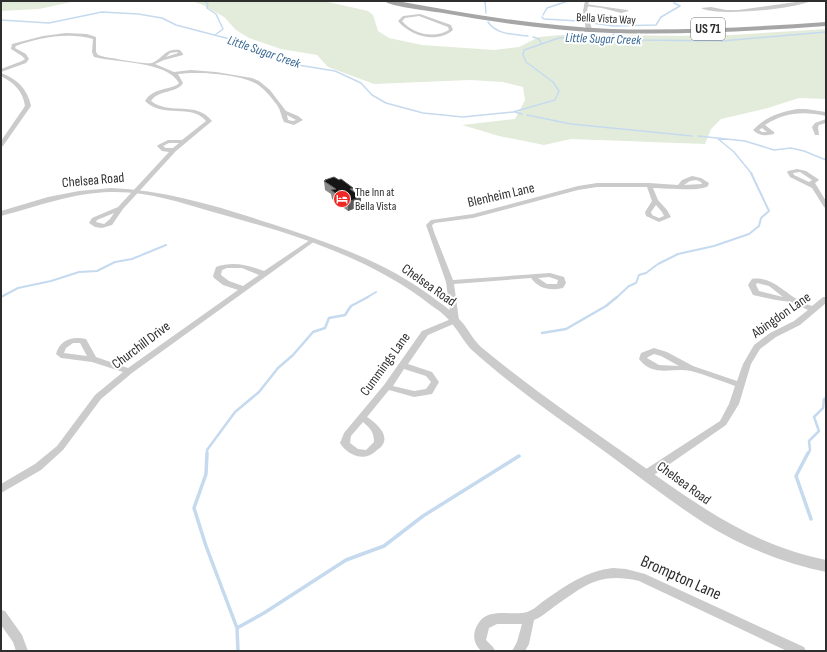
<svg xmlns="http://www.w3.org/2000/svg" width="827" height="652" font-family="'Sofia Sans Condensed',sans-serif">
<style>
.green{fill:#e3ecdb}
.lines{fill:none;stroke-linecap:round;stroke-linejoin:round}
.stream-far3{stroke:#c5daee;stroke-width:1.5}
.stream-far2{stroke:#c5daee;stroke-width:2}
.stream-far1{stroke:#c5daee;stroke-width:2.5}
.stream{stroke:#c5daee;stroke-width:3.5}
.minor{fill:#cbcbcb;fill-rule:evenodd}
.tertiary{fill:#cbcbcb;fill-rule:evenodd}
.primary{fill:#a6a6a6;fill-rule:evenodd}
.wall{fill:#8a8a8a}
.shaded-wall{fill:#5b5b5b}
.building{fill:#151515;stroke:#5b5b5b}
.labels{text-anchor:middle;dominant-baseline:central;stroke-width:4;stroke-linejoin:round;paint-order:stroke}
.far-street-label{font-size:12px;fill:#2e2e2e;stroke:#fff}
.far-poi-label{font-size:12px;fill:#2e2e2e;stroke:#fff;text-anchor:start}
.shield{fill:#fff;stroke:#6d6d6d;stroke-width:1}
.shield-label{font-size:13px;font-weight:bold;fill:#2e2e2e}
.far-water-label{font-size:13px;font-style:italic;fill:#376895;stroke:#fff}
.street-label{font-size:14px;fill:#2e2e2e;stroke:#fff}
.near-street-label{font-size:17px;fill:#2e2e2e;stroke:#fff}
</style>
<rect width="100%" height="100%" fill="#fff"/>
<path class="green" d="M1 1H76L39 9 1 11Z
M192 1H324L368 11 373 15 378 31 389 38 422 45 494 50 519 47 539 37 561 35 715 36 826 29V99L799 98 768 108 721 119 711 129 705 144 571 139 544 145 499 136 462 125 515 119 525 100 523 87 503 82 470 80 374 84 328 67 317 55 281 49 249 38 236 30 224 17 203 5Z"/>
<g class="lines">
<path class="stream-far3" d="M204 1 208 4 207 8 216 14 223 29 215 35
M485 1 486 13
M543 15 547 8 568 1
M542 17 544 19 579 21
M1 20 49 23 102 12 138 14 162 18 176 25 245 43 298 65 335 71 361 83 372 95 386 103 423 113 463 117 513 112 555 100 559 91 553 82 526 62 523 55 524 50 559 38 582 36 641 40 722 41 826 32
M488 22C497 35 513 34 528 36
M592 23 613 26 656 25 661 17 680 6 674 3 675 1
M533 37 539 39 541 43
M608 38 614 34
M515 112 522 114
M527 115 571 124 692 136
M698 136 745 141 774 150 791 148 804 151 826 160
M717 138 734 152 752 174"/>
<path class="stream-far2" d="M1 297 18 288 51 281 79 272 97 271 115 262 132 259 166 245
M366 298 376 292
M616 298 629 286 636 283 639 275 646 273 658 264 678 254 714 246 749 234 759 226 761 218 769 211 751 173"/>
<path class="stream-far1" d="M542 333 566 329 606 306 617 297
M207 454V450L235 412 259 392 278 368 293 355 313 332 325 328 329 318 345 315 351 306 368 297
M808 454 810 450 809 441 819 431 814 417 823 408 824 399 826 398"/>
<path class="stream" d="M207 453 206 474 194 508 206 546 237 628 238 651
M808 453 796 476 811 519
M237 628 264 613 346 560 384 546 423 516 519 456"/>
<path class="minor" d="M803 1H811C794 9 717 17 701 8L711 7 726 10H738Z
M585 4 627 10 629 11 621 13 602 8 584 6Z
M420 14 451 25 453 30C437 44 410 36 398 21L403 16ZM419 16 448 27 449 30C434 39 413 34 402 21L405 18Z
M66 33 87 34 96 37V52L98 55 105 57C113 58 147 65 152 63 164 58 164 48 180 50L183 54V55L164 60 155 64 174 72 191 70 216 72 252 78 259 81 270 90 286 111 298 116 303 120 294 125 284 122C281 116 281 111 277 105 271 97 264 88 255 83 239 74 196 71 178 74L183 83C176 94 159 89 151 101 170 116 196 100 212 121L176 151 123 209 112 225 102 228 95 227 89 223 92 218 118 207 169 152 162 151 157 146 158 145 168 140H182L206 121C192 103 163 119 145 101 152 89 166 90 177 85L179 83C167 61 118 63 94 57L92 52 93 39C69 32 39 37 16 46L15 48 26 54 29 59 26 63 1 72V69L22 61 25 59 22 56 11 49 12 44 43 36ZM177 52 178 53 166 57 170 53ZM287 115 296 120 293 121 288 120ZM169 143H179L173 148H166L163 146ZM114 213 110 219 104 224 96 222 97 220Z
M1 73C16 78 28 89 31 106L3 146 1 147V141L25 106C23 91 14 83 1 76Z
M797 109H806L826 112V116C803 111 785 112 765 125L774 132V134C766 136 759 136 753 130 765 117 780 112 797 109ZM762 128 767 132H762L759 130Z
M826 119V123L819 125 818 127 819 135H815L812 127 815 123Z
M797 169 806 171 818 179 819 180 815 183 826 201V208L824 207 812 188 790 177 787 172 788 171ZM800 172 812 180 809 182 794 175 793 173Z
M692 176 701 178 709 183 708 186C700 192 665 188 653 188L658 200 667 210 671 217 659 222 646 216 645 212 652 201 647 187H597L578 190 473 218 435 223 432 225 434 232 453 280 550 273 564 277 566 283 563 288C550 291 539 289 531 278L454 284 459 320 458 322 428 335 408 364 432 372 439 382 432 394 414 397 389 390 367 417C375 422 389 434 383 444 382 447 378 449 376 451 365 462 348 456 340 443L344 433 384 385 422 331 451 319 446 282 426 225 431 220 473 214 578 186 597 183H649L678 185 682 180ZM696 180 701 182 702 184 684 185 690 181ZM656 205 662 212 664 216 659 218 652 215 651 212ZM549 277 558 280 557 284H547L538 278ZM404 369 426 376 431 382 426 389 414 391 393 386ZM363 422C370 428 374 432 374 442L366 450 358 449 350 443 351 436Z
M313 238 316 240 315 241 132 373 101 399 63 450 41 470 1 493V484L35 464 57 446 95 395 123 372 92 362 61 358 56 354C60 340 72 336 86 339L96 357 128 368 238 290 223 285 214 278 213 276 216 267C233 261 248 265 264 271ZM227 268H242L259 275 243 286 229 281 221 275 222 270ZM73 343H80L87 356 64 353 66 348Z
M752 279C770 276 782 290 795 298 800 302 806 304 812 306L823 297H826V303L800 325 776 337 760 349 751 364 739 404 726 425 651 477 647 478 643 477 642 474 643 471 720 421 729 404 735 386C721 381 706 375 691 371 673 367 653 378 639 359L641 353 654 348 657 349 667 352 693 366 737 381 743 364 754 345 770 333 794 321 808 310 791 302 776 300 753 295 748 285ZM757 283 769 286 783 297 759 291 756 285ZM654 354 661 356 679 366 659 365 647 358 648 357Z
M613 568 626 569 645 574 804 647 806 651H787L639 581C599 572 586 585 555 606 548 611 542 617 534 620L529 644 525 651H512L517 642 522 624H497L489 628 486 640 493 647 495 651H481C472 642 472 631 480 621 491 608 513 616 527 612 534 610 539 604 545 600 567 585 586 571 613 568Z
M1 610 5 611 22 635 28 651H16L13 642 1 625Z"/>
<path class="tertiary" d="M585 1H589L587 11 592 30 589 32 586 30 583 11Z
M111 188C166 190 220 207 272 224 332 244 388 262 439 302 446 307 453 312 458 318 467 326 472 339 481 347 528 386 577 420 627 455 691 500 747 544 826 560V572C783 563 741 546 704 523 670 501 637 475 604 451 560 419 514 388 473 351 465 344 460 333 453 325 448 318 440 311 432 306 369 256 289 233 213 212 180 202 146 191 111 192 71 193 39 206 1 216V211L48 197 79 191Z"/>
<path class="primary" d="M384 1H397C468 14 539 26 611 29 682 31 754 27 826 22V26C754 31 683 35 611 33 555 31 499 23 443 13 431 11 392 7 384 1Z"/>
</g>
<path class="wall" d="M325 180H339L353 188 354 192 361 197V206L348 211 332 199 331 194 325 190 324 181H325Z"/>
<path class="shaded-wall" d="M361 197V206L348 211V202Z"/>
<path class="building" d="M334 177 339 180 341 179 353 188 350 189 361 197 348 202 331 190 336 189 324 181 326 180H325Z"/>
<defs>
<g id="hotel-disc" transform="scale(0.9)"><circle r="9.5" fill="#f02825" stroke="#fff"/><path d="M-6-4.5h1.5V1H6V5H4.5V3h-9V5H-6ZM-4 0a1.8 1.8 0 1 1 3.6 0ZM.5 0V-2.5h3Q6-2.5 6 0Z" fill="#fff"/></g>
</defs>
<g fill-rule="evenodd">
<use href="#hotel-disc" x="342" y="199"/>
</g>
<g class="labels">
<g class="far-street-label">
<text transform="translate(606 19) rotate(3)">Bella Vista Way</text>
</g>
<g class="far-poi-label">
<text x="355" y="192">The Inn at<tspan x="355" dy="14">Bella Vista</tspan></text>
</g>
<rect class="shield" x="691" y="18" width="34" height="22" rx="3"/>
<g class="shield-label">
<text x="708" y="29">US 71</text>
</g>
<g class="far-water-label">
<text transform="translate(603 39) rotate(2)">Little Sugar Creek</text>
<text transform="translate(264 52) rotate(19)">Little Sugar Creek</text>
</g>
<g class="street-label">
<text transform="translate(93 180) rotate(-5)">Chelsea Road</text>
<text transform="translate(501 195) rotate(-13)">Blenheim Lane</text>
<text transform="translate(429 285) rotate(35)">Chelsea Road</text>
<text transform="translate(781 315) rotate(-35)">Abingdon Lane</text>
<text transform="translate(141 345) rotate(-37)">Churchill Drive</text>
<text transform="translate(385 364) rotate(-54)">Cummings Lane</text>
<text transform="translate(684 483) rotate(36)">Chelsea Road</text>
</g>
<g class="near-street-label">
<text transform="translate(681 578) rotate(24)">Brompton Lane</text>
</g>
</g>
<rect width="827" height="652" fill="none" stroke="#2e2e2e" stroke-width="4"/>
</svg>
